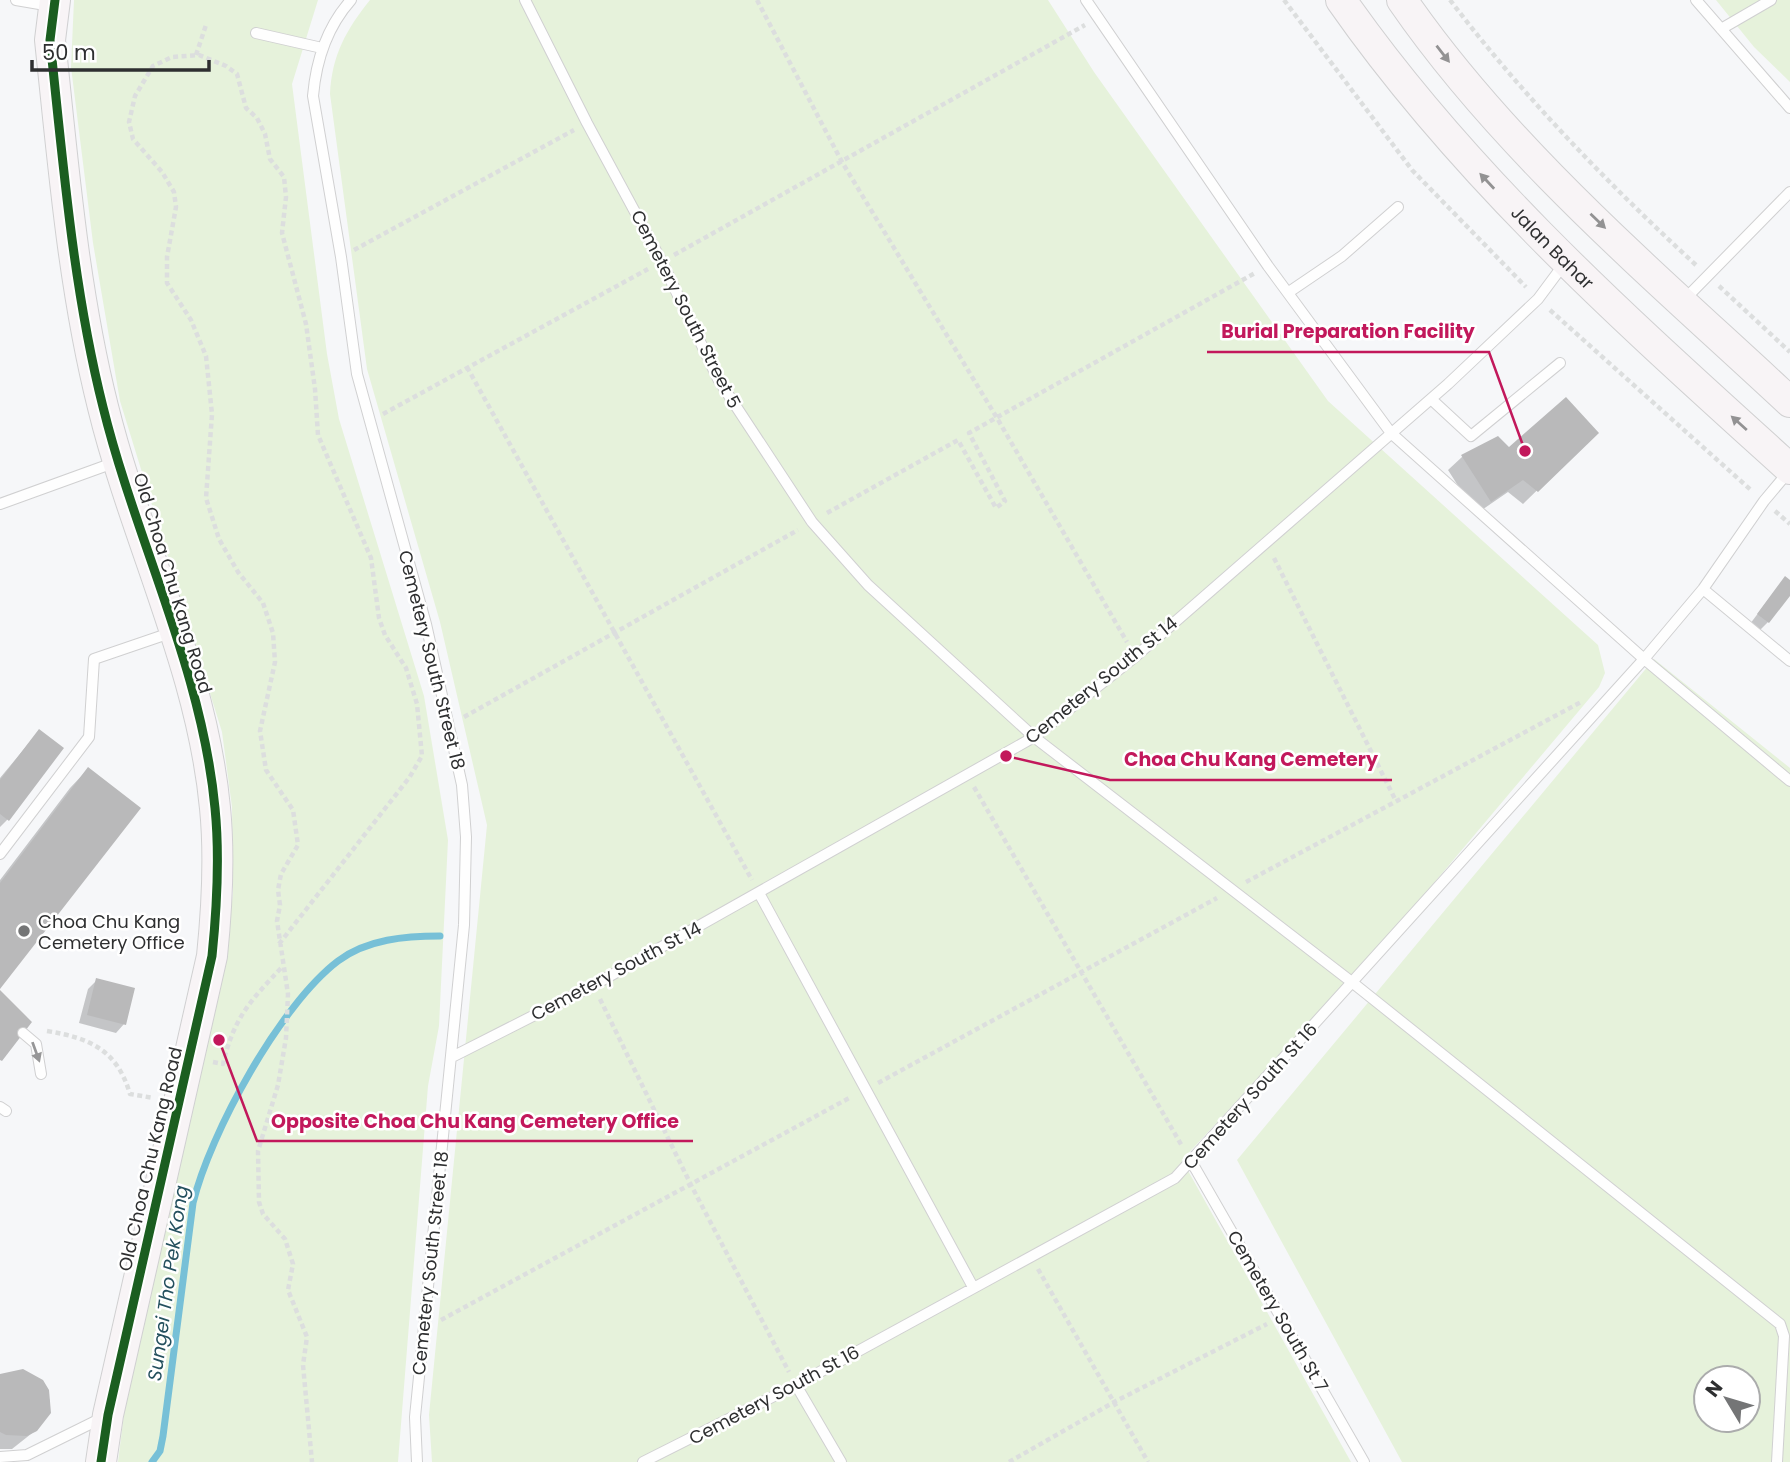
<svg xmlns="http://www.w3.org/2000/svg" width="1790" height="1462" font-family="Poppins,sans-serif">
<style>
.green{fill:#e6f2db;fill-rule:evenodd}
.shadow{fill:#0003}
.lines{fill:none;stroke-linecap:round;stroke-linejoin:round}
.stream{stroke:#77c0d7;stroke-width:7}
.building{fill:#b9b9ba}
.lane-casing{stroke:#d0d0d1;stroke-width:12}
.secondary-casing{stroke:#d0d0d1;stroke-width:32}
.path{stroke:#dcdede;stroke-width:4.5;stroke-dasharray:5 3.5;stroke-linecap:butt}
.lane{stroke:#fefefe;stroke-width:10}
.secondary{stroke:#f8f4f6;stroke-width:30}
.cycleway-casing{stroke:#fff;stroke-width:13}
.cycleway{stroke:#1b5e20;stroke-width:9}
.oneway{fill:#939293}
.oneway2{fill:#969697}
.poi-dot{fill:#747576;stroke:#fff;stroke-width:2.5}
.labels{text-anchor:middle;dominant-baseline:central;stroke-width:5;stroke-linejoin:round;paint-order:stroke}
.street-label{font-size:18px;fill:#2e2f30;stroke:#fff}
.poi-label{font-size:18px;fill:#2e2f30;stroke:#fff;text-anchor:start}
.water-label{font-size:19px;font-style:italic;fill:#24505e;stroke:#fff}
.leader{fill:none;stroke:#c2185b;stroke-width:2.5}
.callout-dot{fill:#c2185b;stroke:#fff;stroke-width:2.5}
.callout-label{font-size:19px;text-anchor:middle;font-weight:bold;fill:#c2185b;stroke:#fff;stroke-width:5;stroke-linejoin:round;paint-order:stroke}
</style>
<rect width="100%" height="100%" fill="#f6f7f9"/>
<path class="green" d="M74 0H318L292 84 327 354 339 419 424 696 448 840 439 1026 428 1086 398 1462H118L125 1406 225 960 233 893 232 807 222 732 120 401 93 243 71 67Z
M370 0H1048L1094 72 1328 401 1598 645 1605 673 1599 687 1380 947 1182 1160 1351 1462H432L429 1415 487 825 440 622 367 369 330 94C332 55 346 30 370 0Z
M1716 0H1790V82L1754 47Z
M1654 659 1790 768V1462H1402L1237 1160ZM1706 1378H1748V1420H1706Z"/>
<path class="shadow" d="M1596 433 1523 504 1508 492 1476 514 1448 470 1462 457 1498 438 1509 449Z
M1790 582V593L1768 622 1759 631 1750 624 1777 588Z
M39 731 7 820 0 827V778Z
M88 769 0 986V880L70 788Z
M97 980 124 1024 116 1033 79 1023 88 989Z
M0 1377 42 1381 50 1401 49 1412 36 1430 12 1449H0Z"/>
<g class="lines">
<path class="stream" d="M152 1462 160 1451 163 1436 193 1203C210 1133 280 1005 338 961 367 939 406 936 440 936"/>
</g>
<path class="building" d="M1566 397 1599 433 1538 492 1523 480 1491 502 1461 455 1498 436 1509 447Z
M1785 576 1790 580V596L1769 623 1757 614Z
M39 729 64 748 9 821 0 814V780Z
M88 767 141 808 0 989V883Z
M96 978 135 988 126 1025 87 1015Z
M0 990 32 1022 2 1061 0 1060Z
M23 1369 43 1380 49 1390 51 1413 37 1431 27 1436 6 1435 0 1432V1374Z"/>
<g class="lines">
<g class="lane-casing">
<path id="lane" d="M16 0 51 6
M351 0C327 27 316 61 313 96L341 257 357 374 426 624 462 785 466 837 464 925 415 1417 417 1462
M525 0 587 123 662 262 718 379 812 522 868 585 1034 737 1353 983 1780 1324 1784 1336 1777 1462
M1086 0 1268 266 1391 433 1644 659 1790 781
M1696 0 1790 108
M1721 29 1771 0
M256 33 322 48
M1289 292 1342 256 1398 207
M1684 300 1790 192
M1431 399 1471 436 1560 363
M0 504 116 462
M1703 589 1790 661
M0 854 89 737 94 659 173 632
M759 893 973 1287
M23 1033 36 1044 41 1074
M452 1057 594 985 1034 737 1136 656 1448 384 1538 299 1564 264
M0 1107 6 1111
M1191 1161 1364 1462
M796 1385 841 1462
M0 1457 27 1455 102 1418
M643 1462 796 1385 1175 1178 1644 659 1703 589 1764 501 1790 470"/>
</g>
<g class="secondary-casing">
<g id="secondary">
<path d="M55 0 50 40C63 162 73 288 103 407 136 541 202 669 215 808 220 858 217 907 212 956L108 1415 101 1462"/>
<path id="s1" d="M1341 0C1466 179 1629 323 1790 469"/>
<path d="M1402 0C1506 151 1656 277 1790 402"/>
</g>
</g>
<path class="path" d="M757 0 842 162 997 418 1127 642
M1284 0 1412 170 1526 287
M1450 0C1524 97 1607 183 1697 266
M196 55 206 25
M354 250 574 130
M674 255 1085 25
M1719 286 1790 352
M1550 310 1752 491
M467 367 752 880
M383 414 648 269
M1775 511 1790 524
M827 513 958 440 996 508 1005 501 969 433 1255 273
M1274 558 1396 801
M464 717 798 530
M974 787 1182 1146
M1246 882 1581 702
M279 944 409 778 422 756 417 704 406 668 385 635 379 618 371 558 318 435 315 389 306 324 282 233 286 197 284 177 270 159 265 134 257 118 246 108 237 74 226 66 199 55 172 57 153 66 135 96 129 122 133 139 162 172 174 192 176 207 167 257V283L191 320 206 356 212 414 206 498 219 539 238 572 263 603 273 633 275 662 260 731 266 770 293 810 298 845 281 874 278 890 280 905 277 921 288 994 286 1038 278 1085 258 1151 259 1202 263 1214 285 1239 293 1264 288 1290 307 1337 303 1365 312 1462
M600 999 691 1185 789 1372
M47 1031C90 1038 117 1050 130 1094L154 1098
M213 1062 223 1064C234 1017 251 1000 283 966
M878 1083 1217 898
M1038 1269 1148 1462
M441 1320 851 1097
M1009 1462 1116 1401 1267 1324"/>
<use href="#lane" class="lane"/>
<use href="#secondary" class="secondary"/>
<g class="cycleway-casing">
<path id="cycleway" d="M55 0 50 40C63 162 73 288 103 407 136 541 202 669 215 808 220 858 217 907 212 956L108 1415 101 1462"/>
</g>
<use href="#cycleway" class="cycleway"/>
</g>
<defs><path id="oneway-solid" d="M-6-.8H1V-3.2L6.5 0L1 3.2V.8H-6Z" transform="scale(1.75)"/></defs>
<g class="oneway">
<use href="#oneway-solid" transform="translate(1443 54) rotate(52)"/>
<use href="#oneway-solid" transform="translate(1487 181) rotate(-133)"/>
<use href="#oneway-solid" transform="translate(1598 221) rotate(44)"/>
<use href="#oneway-solid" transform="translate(1739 423) rotate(-138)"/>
</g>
<use class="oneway2" href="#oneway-solid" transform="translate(36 1052) rotate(70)"/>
<circle class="poi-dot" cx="24" cy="931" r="7"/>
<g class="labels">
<g class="street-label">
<text stroke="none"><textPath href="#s1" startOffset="326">Jalan Bahar</textPath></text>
<text transform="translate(686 309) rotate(63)">Cemetery South Street 5</text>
<text transform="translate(173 583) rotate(73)">Old Choa Chu Kang Road</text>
<text transform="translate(432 660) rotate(76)">Cemetery South Street 18</text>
<text transform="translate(1101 680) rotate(-39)">Cemetery South St 14</text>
<text transform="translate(616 971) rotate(-28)">Cemetery South St 14</text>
<text transform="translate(1250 1096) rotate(-48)">Cemetery South St 16</text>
<text transform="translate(150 1159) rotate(-77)">Old Choa Chu Kang Road</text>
<text transform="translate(430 1263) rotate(-84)">Cemetery South Street 18</text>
<text transform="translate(1278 1311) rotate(60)">Cemetery South St 7</text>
<text transform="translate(774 1395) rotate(-28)">Cemetery South St 16</text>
</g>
<g class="poi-label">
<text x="38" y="921">Choa Chu Kang<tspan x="38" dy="21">Cemetery Office</tspan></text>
</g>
<g class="water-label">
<text transform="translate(168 1283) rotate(-82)">Sungei Tho Pek Kong</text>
</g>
</g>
<path class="leader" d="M1525 451L1489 352H1207M1006 756L1110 780H1392M219 1040L257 1141H693"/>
<g class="callout-dot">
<circle cx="1525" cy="451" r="7"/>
<circle cx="1006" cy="756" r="7"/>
<circle cx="219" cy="1040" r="7"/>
</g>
<g class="callout-label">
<text x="1348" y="338">Burial Preparation Facility</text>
<text x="1251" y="766">Choa Chu Kang Cemetery</text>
<text x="475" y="1128">Opposite Choa Chu Kang Cemetery Office</text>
</g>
<g transform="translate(1727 1399) rotate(308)"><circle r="33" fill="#ffffff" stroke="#abacac" stroke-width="2"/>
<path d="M0-5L12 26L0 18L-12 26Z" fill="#747576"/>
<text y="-10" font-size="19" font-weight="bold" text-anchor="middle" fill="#2e2f30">N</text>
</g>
<path d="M32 60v10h177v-10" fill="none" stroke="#2e2f30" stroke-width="3.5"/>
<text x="42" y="60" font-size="21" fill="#2e2f30" stroke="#ffffff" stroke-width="5" paint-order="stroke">50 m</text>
</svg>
